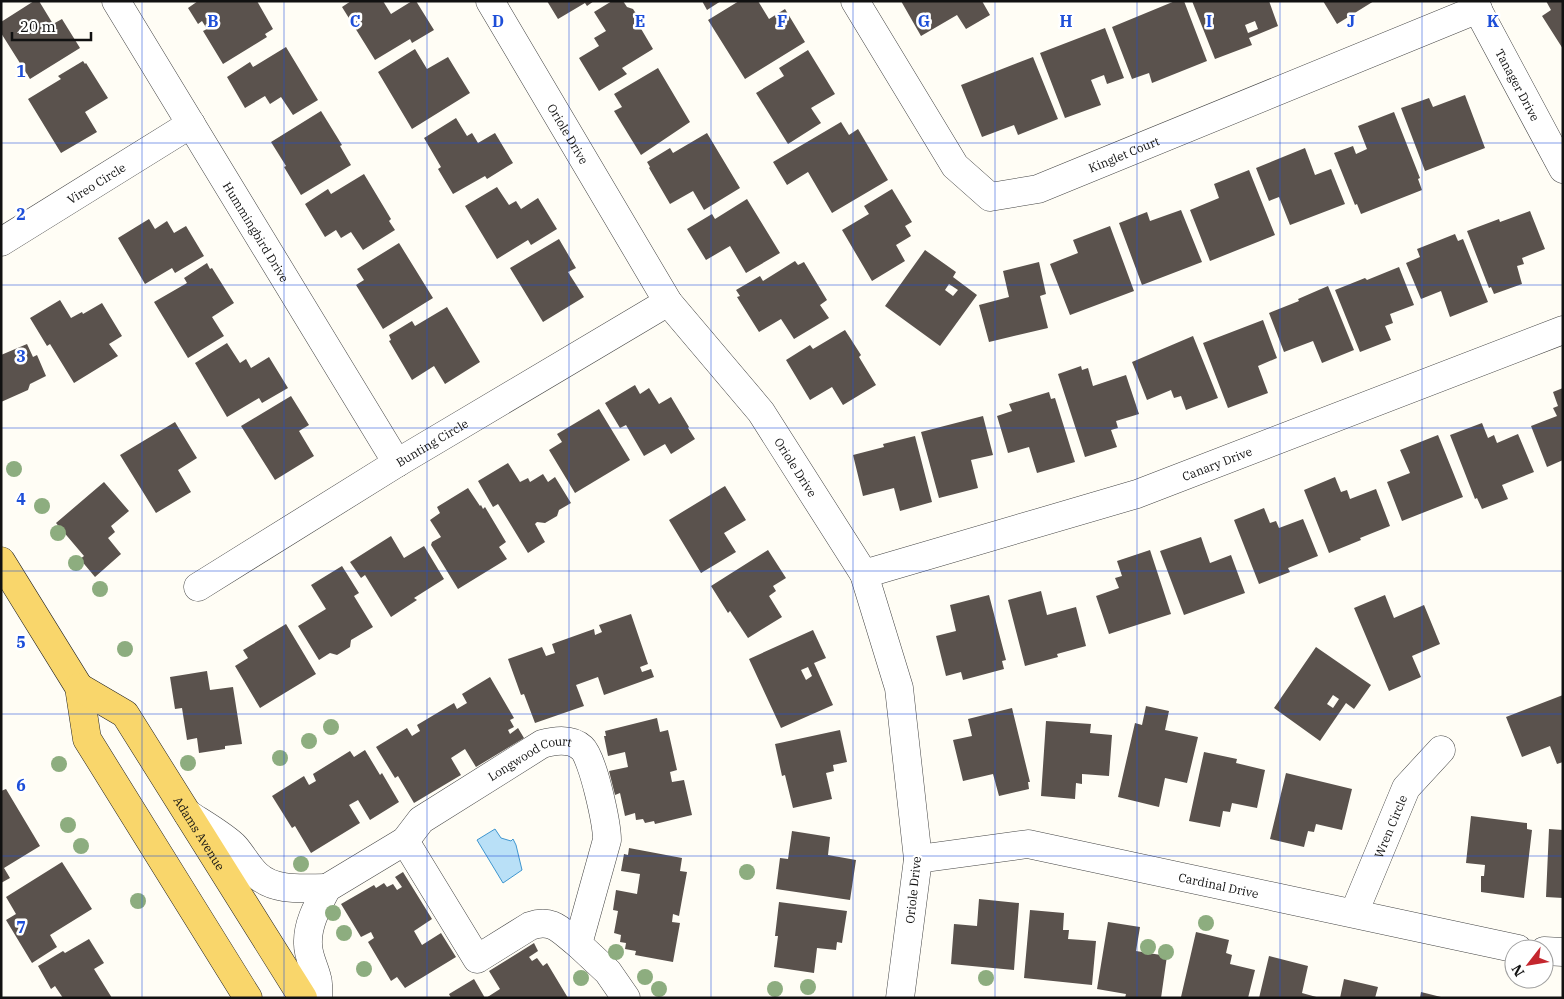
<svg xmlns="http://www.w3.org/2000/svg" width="1564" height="999" font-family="'IBM Plex Serif',serif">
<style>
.water{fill:#b9e0f7;stroke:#3f96cf}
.building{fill:#5a524d;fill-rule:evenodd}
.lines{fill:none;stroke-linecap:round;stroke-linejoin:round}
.minor-casing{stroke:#444;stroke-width:29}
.major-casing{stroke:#222;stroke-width:29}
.minor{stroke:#fff;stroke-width:28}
.major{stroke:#f9d66b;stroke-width:28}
.tree{fill:#8dad7f}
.grid{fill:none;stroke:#1d4ed8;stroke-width:1;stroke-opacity:0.55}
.labels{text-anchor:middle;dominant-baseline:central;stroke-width:5;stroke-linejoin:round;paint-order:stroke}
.street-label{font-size:12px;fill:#111;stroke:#fff}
.grid-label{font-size:16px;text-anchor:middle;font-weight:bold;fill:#1d4ed8;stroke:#fff;stroke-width:5;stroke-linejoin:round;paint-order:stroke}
</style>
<rect width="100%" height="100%" fill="#fffdf5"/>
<path class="water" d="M495 829 501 838 511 841 513 839 516 845 522 870 503 883 477 840Z"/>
<path class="building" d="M34 1H39L53 24 62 19 80 48 30 79 1 33V22Z
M198 1H257L273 29 265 34 267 37 223 64 203 31 207 29 202 21 198 24 188 8Z
M351 1H383L391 14 412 1H416L434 30 412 43 410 39 375 60 342 7Z
M547 1H594L587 6 585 3 558 19Z
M612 1H623L627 7 633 9 641 21 640 27 653 49 622 68 627 74 599 91 579 58 599 46 594 38 606 31 594 12Z
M702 1H721L707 10Z
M739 1H758L769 19 785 9 805 42 745 79 708 20Z
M901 1H982L990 15 966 29 957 15 921 36Z
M1175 1H1184L1207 61 1152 83 1149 73 1132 79 1112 27Z
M1192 1H1269L1278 26 1249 38 1252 45 1215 59ZM1255 21 1258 29 1248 33 1245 25Z
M1323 1H1374L1337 24Z
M1546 1H1563V49L1542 16 1551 10Z
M1105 28 1124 78 1107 84 1104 75 1091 80 1101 105 1065 118 1040 53Z
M286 47 318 100 293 115 281 97 270 104 265 96 245 108 227 77 250 62 253 67Z
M415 49 427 69 448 57 470 93 412 129 378 72Z
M808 50 835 94 811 108 821 123 788 144 756 93 784 76 779 68Z
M1033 57 1058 119 1018 135 1014 125 982 137 961 85Z
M83 61 85 64 86 63 108 98 85 112 97 132 61 153 28 99 61 79 58 76Z
M658 68 690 122 641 155 614 111 622 107 614 94Z
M1465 95 1485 148 1425 171 1401 108 1429 98 1433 107Z
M321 111 342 145 340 146 351 165 301 195 284 167 286 166 271 142Z
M1394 112 1420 178 1418 179 1422 190 1361 214 1357 204 1355 205 1334 153 1353 146 1356 154 1367 149 1358 126Z
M456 118 467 136 472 133 478 143 495 133 513 163 487 179 485 176 453 194 438 169 441 167 424 138Z
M841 122 849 135 858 129 888 180 832 213 808 172 787 185 773 162Z
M707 133 740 188 704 210 693 191 670 204 649 168 650 167 647 162 670 148 673 153Z
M1305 148 1315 175 1331 169 1345 204 1290 225 1279 197 1269 201 1256 168Z
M1249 170 1275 235 1210 261 1190 210 1219 198 1214 184Z
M364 174 391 219 389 221 395 230 363 250 351 232 341 238 336 230 325 237 305 204 328 189 331 194Z
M497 187 509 205 516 201 521 209 538 198 557 229 531 245 528 240 497 259 465 206Z
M892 189 912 222 905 226 911 236 896 245 905 261 872 281 842 230 869 214 864 206Z
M747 199 780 253 746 273 730 246 706 260 687 229 712 214 715 219Z
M1181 210 1202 262 1142 285 1119 223 1147 212 1150 221Z
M1530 211 1545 249 1522 258 1524 264 1517 266 1522 284 1494 294 1491 287 1489 288 1467 231 1499 219 1500 222Z
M149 219 155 229 167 221 174 233 186 226 204 256 175 273 172 268 145 284 118 238Z
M1110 226 1134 291 1070 315 1050 264 1078 253 1073 240Z
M1455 234 1458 241 1463 239 1488 302 1450 317 1441 291 1421 299 1406 263 1420 257 1417 249Z
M559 239 576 268 568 272 584 297 543 322 510 268Z
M399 243 433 298 383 329 356 285 364 280 357 269Z
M925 250 956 272 953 277 977 295 940 346 885 306ZM949 284 958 290 953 296 945 290Z
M795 261 798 265 804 262 827 300 820 305 829 318 794 339 781 319 759 332 737 297 740 296 736 290 760 276 763 281Z
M1039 262 1046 294 1040 296 1048 328 989 342 979 305 1009 297 1003 271Z
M207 263 210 269 212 268 234 303 212 317 224 336 188 358 154 302 187 283 184 278Z
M1399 267 1414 305 1390 314 1393 323 1385 326 1391 340 1360 352 1335 290 1365 278 1367 280Z
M1328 286 1354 350 1322 363 1313 341 1284 352 1269 313 1299 301 1298 299Z
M60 300 71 318 82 312 83 314 102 303 122 336 109 344 118 356 74 383 50 344 47 346 30 318Z
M447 307 480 362 445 384 434 366 412 380 389 341 391 340 389 335 412 321 415 326Z
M1263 320 1277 358 1258 366 1268 393 1228 408 1203 343Z
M845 330 861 355 859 357 876 385 843 405 832 387 810 400 786 360 810 345 813 349Z
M1193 336 1218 398 1186 410 1181 396 1174 398 1171 390 1147 400 1132 362Z
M227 343 240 363 246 359 251 368 269 357 288 388 262 403 259 398 227 417 195 363Z
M27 344 33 357 37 355 46 376 30 384 28 390 1 402V355Z
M1081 366 1082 370 1088 368 1093 386 1126 375 1139 414 1116 421 1118 428 1111 430 1117 447 1085 457 1058 374Z
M635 385 640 394 649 388 659 404 671 397 689 427 688 428 695 439 671 454 665 444 644 456 626 425 620 428 605 403Z
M1563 388V460L1547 467 1531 426 1557 416 1553 408 1558 406 1553 392Z
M1049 392 1051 399 1055 398 1075 462 1037 473 1029 447 1008 453 997 416 1012 411 1009 404Z
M291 396 309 425 299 431 314 456 275 480 241 426Z
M599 409 630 460 575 493 549 450 562 442 557 434Z
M983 416 993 455 971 460 978 488 939 498 921 432Z
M175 422 197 458 178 470 191 492 156 513 120 455Z
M1482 423 1488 438 1494 435 1497 443 1518 434 1534 472 1502 485 1508 499 1482 509 1477 498 1475 499 1450 435Z
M1438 435 1463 497 1402 521 1387 482 1410 473 1400 450Z
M915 436 932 502 900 511 894 488 863 496 853 455 884 447 883 444Z
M508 463 520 482 528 478 530 482 543 474 548 482 555 477 571 503 559 510 557 516 545 523 537 522 535 524 545 542 528 553 498 504 493 507 478 481Z
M1335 477 1341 492 1347 490 1350 499 1376 489 1390 526 1360 538 1361 540 1329 553 1304 490Z
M104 482 129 511 111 526 115 532 108 538 121 554 95 577 80 559 84 556 56 523Z
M725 486 746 520 724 533 736 552 701 573 669 520Z
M468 488 480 506 481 505 483 509 485 507 506 542 499 547 507 559 458 589 431 545 432 542 441 537 430 520 440 513 437 507Z
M1264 508 1270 523 1276 521 1279 528 1303 519 1318 556 1288 568 1290 572 1259 584 1234 520Z
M391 536 404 558 424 546 444 579 414 598 417 600 391 617 365 575 361 578 350 562Z
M1201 537 1210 563 1231 555 1245 593 1184 615 1160 551Z
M768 550 786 578 773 586 776 591 769 596 782 617 748 638 730 611 728 613 711 586Z
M1150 550 1171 614 1109 634 1096 596 1119 588 1115 578 1122 576 1117 561Z
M342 566 359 593 354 596 373 627 351 640 350 647 337 655 330 653 319 660 298 626 326 609 311 585Z
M1041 591 1047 615 1076 607 1086 646 1057 654 1058 657 1025 666 1008 600Z
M989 595 1006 660 1002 661 1004 669 963 680 961 672 946 676 936 636 956 631 950 605Z
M1385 595 1394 618 1424 605 1440 644 1412 656 1421 677 1389 691 1354 608Z
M631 614 648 664 640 667 642 672 651 669 654 677 604 695 598 677 576 685 584 706 535 723 524 694 521 695 508 659 542 647 546 656 555 653 552 644 594 629 595 635 602 632 599 625Z
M286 624 316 674 260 708 235 666 248 658 243 650Z
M813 630 826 658 814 663 833 705 781 728 749 659ZM808 667 812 676 806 680 801 670Z
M1316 647 1371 685 1354 709 1346 703 1320 741 1274 708ZM1333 695 1339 699 1333 708 1327 704Z
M207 671 210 690 233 687 242 744 225 746V749L199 753 197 738 187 740 182 708 175 709 170 677Z
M490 677 514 718 510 720 514 727 508 730 510 734 518 728 524 738 476 767 465 749 451 758 461 775 414 803 398 776 395 778 376 747 407 728 412 736 420 731 417 725 454 703 457 709 467 703 462 694Z
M1563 695V762L1557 764 1550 746 1522 757 1506 717Z
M1146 706 1169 711 1165 730 1198 737 1187 783 1165 778 1159 807 1118 797 1135 723 1142 725Z
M1012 708 1030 782H1028L1029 789 999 796 993 774 963 781 953 740 972 736 968 719Z
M657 718 660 732 668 730 677 770 670 772 672 782 684 780 692 815 655 824 654 821 645 823 643 819 636 820 635 813 625 816 620 793 615 795 609 771 628 767 625 752 608 756 604 736H606L605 731Z
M1046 721 1091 724 1090 733 1112 735 1109 776 1082 774V784L1076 783 1075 799 1041 796Z
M840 730 847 762 833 765 834 771 826 773 832 799 793 808 785 775 782 776 775 744Z
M365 750 380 775 382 773 399 802 370 820 358 800 349 805 360 823 311 853 295 826 292 828 272 796 304 776 309 785 316 781 313 774 350 751 354 757Z
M1204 752 1237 759 1236 763 1265 770 1257 808 1232 803 1230 812 1223 811 1220 827 1189 821Z
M1286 773 1352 789 1342 830 1316 824 1314 832 1308 831 1304 847 1270 839Z
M6 789 40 846 4 868 10 878 1 883V791Z
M1471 816 1527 823V829L1532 830 1524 898 1481 892V876H1484L1485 865 1466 863Z
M1549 829 1563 830V898L1546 897Z
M792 831 830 837 828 855 856 860 850 900 776 889 780 858 788 859Z
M629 848 682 858 680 871 687 872 679 916 673 914 672 922 680 923 673 962 635 955 636 951 625 949 626 943 620 942 621 935 614 933 618 911 613 910 616 890 637 894 640 874 621 871 624 854 628 855Z
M62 862 92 909 50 935 57 947 32 963 6 920 16 914 6 897Z
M403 872 432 919 414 931 422 945 441 933 456 957 405 988 397 977 391 981 368 942 374 938 371 932 361 937 341 904 374 885 376 888 384 883 387 887 393 884 397 890 402 887 395 877Z
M979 899 1019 903 1014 970 951 964 954 924 977 926Z
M779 902 847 911 842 943 837 942 836 950 817 948 814 973 774 967 778 936H775Z
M1030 910 1064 913 1063 930H1069L1068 939 1096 941 1092 985 1024 978Z
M1108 922 1140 927 1136 951 1167 956 1161 998H1125L1126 994 1097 989Z
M1196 932 1229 940 1226 953 1232 955 1230 964 1255 970 1248 998 1181 997Z
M89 939 104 963 94 969 112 998H63L55 986 51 989 38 966 63 951 65 953Z
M534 943 538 951 529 957 532 961 537 958 543 966 547 963 568 998H486L500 989 489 971Z
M1269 956 1308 966 1302 993 1320 998H1259Z
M474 979 485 998H451L449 994Z
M1344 979 1378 987 1375 998H1340Z
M1421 992 1441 997V998H1420Z"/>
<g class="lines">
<g class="minor-casing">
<g id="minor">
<path id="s1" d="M116 1 397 463"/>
<path id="s2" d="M490 1 668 302 761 412 864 574 899 688 918 859 900 998"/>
<path id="s3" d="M855 1 955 166 990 197 1038 189 1478 9"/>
<path id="s4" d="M1473 1 1563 169"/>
<path id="s5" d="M1 242 191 124"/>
<path id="s6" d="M864 574 1137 494 1563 330"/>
<path id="s7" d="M198 587 397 463 668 302"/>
<path d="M188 814C200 822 226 837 235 847 243 856 248 867 257 875 275 892 304 888 327 888"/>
<path d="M405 841 477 959 530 926C553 918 561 931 578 944"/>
<path id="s8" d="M918 859 1028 844 1518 949"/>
<path id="s9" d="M327 888 405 841 421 820 542 744C556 740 571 738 582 748 593 758 607 824 607 840L578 944 608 972 626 998"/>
<path id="s10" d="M1354 913 1406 788 1441 750"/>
<path d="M1544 951 1563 952"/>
<path d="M318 998C318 991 319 984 317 978 314 966 308 956 308 944 307 924 318 905 327 888"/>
</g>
</g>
<g class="major-casing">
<g id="major">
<path d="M1 561 79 687 87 739 248 998"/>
<path id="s11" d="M79 687 125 714 303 998"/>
</g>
</g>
<use href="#minor" class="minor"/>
<use href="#major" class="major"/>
</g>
<g class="tree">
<circle cx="14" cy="469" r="8"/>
<circle cx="42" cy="506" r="8"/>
<circle cx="58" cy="533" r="8"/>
<circle cx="76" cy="563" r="8"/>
<circle cx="100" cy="589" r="8"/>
<circle cx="125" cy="649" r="8"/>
<circle cx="331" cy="727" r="8"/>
<circle cx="309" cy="741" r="8"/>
<circle cx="280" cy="758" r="8"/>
<circle cx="188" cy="763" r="8"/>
<circle cx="59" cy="764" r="8"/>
<circle cx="68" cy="825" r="8"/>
<circle cx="81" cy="846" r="8"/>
<circle cx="301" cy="864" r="8"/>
<circle cx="747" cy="872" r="8"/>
<circle cx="138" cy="901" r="8"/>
<circle cx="333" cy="913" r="8"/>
<circle cx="1206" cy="923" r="8"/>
<circle cx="344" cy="933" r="8"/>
<circle cx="1148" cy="947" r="8"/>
<circle cx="616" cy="952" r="8"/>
<circle cx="1166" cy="952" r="8"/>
<circle cx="364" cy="969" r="8"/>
<circle cx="645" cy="977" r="8"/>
<circle cx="581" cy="978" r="8"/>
<circle cx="986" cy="978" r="8"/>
<circle cx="808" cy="987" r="8"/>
<circle cx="659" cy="989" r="8"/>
<circle cx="775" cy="989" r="8"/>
</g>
<path class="grid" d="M142 1V998M284 1V998M427 1V998M569 1V998M711 1V998M853 1V998M995 1V998M1137 1V998M1280 1V998M1422 1V998M1 143H1563M1 285H1563M1 428H1563M1 571H1563M1 714H1563M1 856H1563"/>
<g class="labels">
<g class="street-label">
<text stroke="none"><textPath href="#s4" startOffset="95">Tanager Drive</textPath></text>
<text stroke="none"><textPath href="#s2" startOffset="154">Oriole Drive</textPath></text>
<text stroke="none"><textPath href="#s3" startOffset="381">Kinglet Court</textPath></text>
<text stroke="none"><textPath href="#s5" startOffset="112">Vireo Circle</textPath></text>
<text stroke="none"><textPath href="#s1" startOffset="270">Hummingbird Drive</textPath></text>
<text stroke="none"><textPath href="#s7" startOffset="275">Bunting Circle</textPath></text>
<text stroke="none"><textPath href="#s6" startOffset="370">Canary Drive</textPath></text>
<text stroke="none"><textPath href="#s2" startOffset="559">Oriole Drive</textPath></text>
<text stroke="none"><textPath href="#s9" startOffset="244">Longwood Court</textPath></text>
<text stroke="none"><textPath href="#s10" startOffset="94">Wren Circle</textPath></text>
<text stroke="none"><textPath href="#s11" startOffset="194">Adams Avenue</textPath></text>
<text stroke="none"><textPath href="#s8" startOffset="306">Cardinal Drive</textPath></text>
<text transform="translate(913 890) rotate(-84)">Oriole Drive</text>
</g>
</g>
<g class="grid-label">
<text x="213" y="27">B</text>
<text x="355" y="27">C</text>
<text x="498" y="27">D</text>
<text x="640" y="27">E</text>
<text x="782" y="27">F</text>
<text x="924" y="27">G</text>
<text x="1066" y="27">H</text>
<text x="1209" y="27">I</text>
<text x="1351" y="27">J</text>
<text x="1493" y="27">K</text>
<text x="21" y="77">1</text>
<text x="21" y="220">2</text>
<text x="21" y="362">3</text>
<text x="21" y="505">4</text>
<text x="21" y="648">5</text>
<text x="21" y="791">6</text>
<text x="21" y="933">7</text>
</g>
<rect width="1564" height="999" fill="none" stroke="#111111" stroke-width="5"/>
<g transform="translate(1529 964) rotate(239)"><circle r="24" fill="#ffffff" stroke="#a0a0a0"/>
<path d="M0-4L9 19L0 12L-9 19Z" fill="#c4262e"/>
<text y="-8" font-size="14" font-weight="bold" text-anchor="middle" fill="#111111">N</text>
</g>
<path d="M12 32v8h79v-8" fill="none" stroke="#111111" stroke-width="2.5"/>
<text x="20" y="32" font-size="15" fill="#111111" stroke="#ffffff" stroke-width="4" paint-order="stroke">20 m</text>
</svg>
